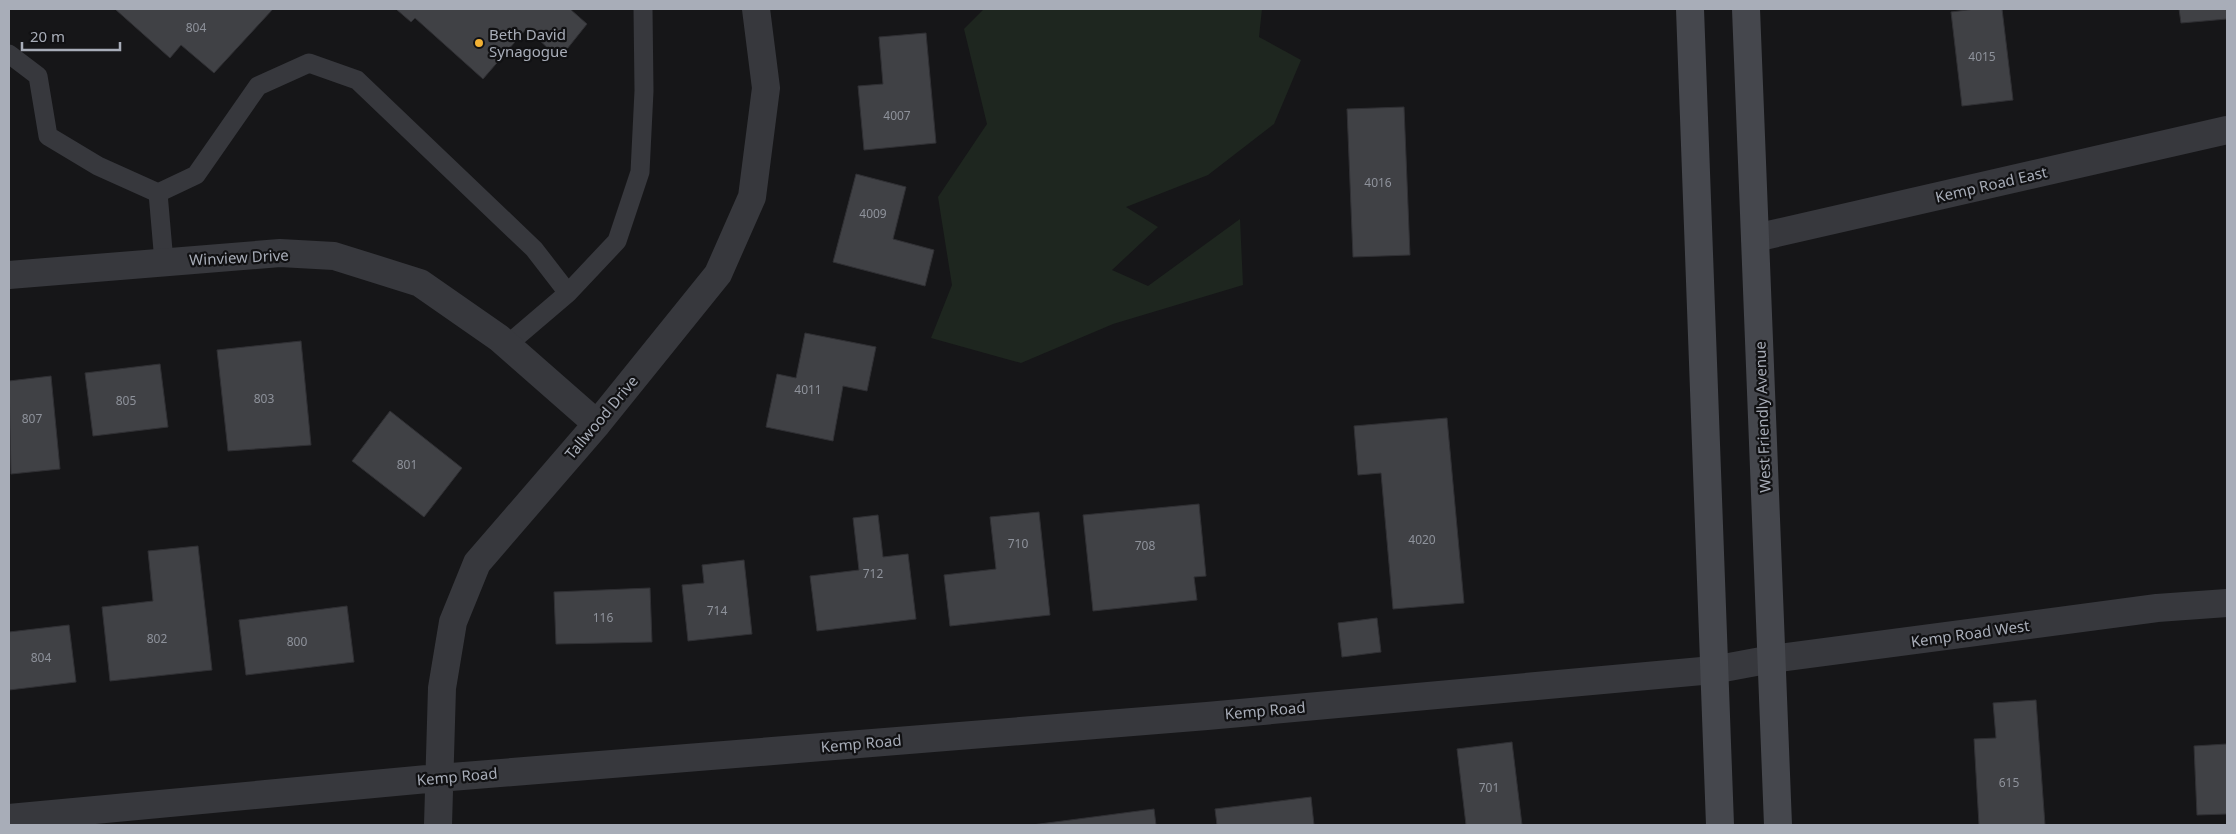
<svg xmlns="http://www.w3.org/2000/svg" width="2236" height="834" font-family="'Noto Sans',sans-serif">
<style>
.green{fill:#1e261f}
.building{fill:#404145;stroke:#303034}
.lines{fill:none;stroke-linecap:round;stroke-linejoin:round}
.lane{stroke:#37383d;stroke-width:19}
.street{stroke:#37383d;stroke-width:28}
.secondary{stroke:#45474d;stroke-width:28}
.poi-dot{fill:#f2b134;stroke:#111113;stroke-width:2}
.labels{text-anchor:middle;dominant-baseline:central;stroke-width:4.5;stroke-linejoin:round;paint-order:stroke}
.number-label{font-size:12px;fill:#8e929b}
.poi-label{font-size:15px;fill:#a8adb8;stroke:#111113;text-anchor:start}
.street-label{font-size:15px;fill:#a8adb8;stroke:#111113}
</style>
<rect width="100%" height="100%" fill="#161618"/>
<path class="green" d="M984 9H1262L1259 37 1301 60 1274 124 1208 175 1126 207 1158 227 1112 270 1148 286 1240 219 1243 285 1113 324 1021 363 931 338 952 285 938 197 987 124 964 29Z"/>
<path class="building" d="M115 9H273L214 73 181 45 170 58Z
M396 9H570L587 24 559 59 527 28 483 79 415 18 411 22Z
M1975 9H2002L2013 100 1962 106 1951 12Z
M2179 9H2227V19L2181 23Z
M926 33 936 143 864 150 858 86 883 84 879 37Z
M1404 107 1410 255 1353 257 1347 109Z
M856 174 906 187 893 239 934 250 925 286 833 262Z
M805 333 876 347 867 391 843 386 833 441 766 427 777 374 796 378Z
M301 341 311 445 228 451 217 350Z
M160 364 168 427 93 436 85 373Z
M51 376 60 469 11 474 9 381Z
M390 411 462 468 424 517 352 461Z
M1447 418 1464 603 1393 609 1381 473 1358 475 1354 426Z
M1199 504 1206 576 1194 577 1197 600 1093 611 1083 515Z
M1039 512 1050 615 950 626 944 575 996 569 990 517Z
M878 515 883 557 908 554 916 619 817 631 810 576 859 570 853 518Z
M198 546 212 670 110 681 102 607 153 601 148 551Z
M744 560 752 634 688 641 682 585 704 583 702 565Z
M650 588 652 642 556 644 554 592Z
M347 606 354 662 246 675 239 620Z
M1377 618 1381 652 1342 657 1338 623Z
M69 625 76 682 9 690V632Z
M2036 700 2045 825H1979L1974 739 1996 738 1993 703Z
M1512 742 1522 825H1466L1457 749Z
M2227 744V814L2197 815 2194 746Z
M1311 797 1314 825H1217L1215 809Z
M1154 809 1156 825H1032Z"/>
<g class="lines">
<path class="lane" d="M9 54 38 76 48 136 98 166 158 193 196 175 258 86 309 63 357 80 534 249 568 293 617 241 640 172 644 91 643 9
M158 193 164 262
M507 345 568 293"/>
<path class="street" d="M1755 238 2227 130
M9 275 280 253 334 256 420 283 499 338 597 424
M9 818 438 778 1207 716 1713 670 1772 659 2157 608 2227 603
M438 825 442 688 453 622 477 563 597 424 718 274 752 197 766 88 756 9"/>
<path class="secondary" d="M1690 9 1720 825
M1746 9 1778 825"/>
</g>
<circle class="poi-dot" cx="479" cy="43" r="5"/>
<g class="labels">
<g class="number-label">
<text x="196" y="27">804</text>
<text x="1982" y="56">4015</text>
<text x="897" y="115">4007</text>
<text x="1378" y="182">4016</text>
<text x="873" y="213">4009</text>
<text x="808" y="389">4011</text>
<text x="264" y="398">803</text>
<text x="126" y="400">805</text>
<text x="32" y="418">807</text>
<text x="407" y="464">801</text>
<text x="1422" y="539">4020</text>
<text x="1018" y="543">710</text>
<text x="1145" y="545">708</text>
<text x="873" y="573">712</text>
<text x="717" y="610">714</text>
<text x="603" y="617">116</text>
<text x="157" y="638">802</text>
<text x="297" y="641">800</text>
<text x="41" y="657">804</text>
<text x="2009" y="782">615</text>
<text x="1489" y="787">701</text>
</g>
<g class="poi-label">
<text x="489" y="34">Beth David<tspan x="489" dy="17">Synagogue</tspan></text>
</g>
<g class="street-label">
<text transform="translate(1991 184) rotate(-13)">Kemp Road East</text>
<text transform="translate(239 257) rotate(-3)">Winview Drive</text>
<text transform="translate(601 417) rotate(-50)">Tallwood Drive</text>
<text transform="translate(1762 417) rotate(-92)">West Friendly Avenue</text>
<text transform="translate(1970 633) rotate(-8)">Kemp Road West</text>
<text transform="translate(1265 710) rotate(-5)">Kemp Road</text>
<text transform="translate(861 743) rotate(-5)">Kemp Road</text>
<text transform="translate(457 776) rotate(-5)">Kemp Road</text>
</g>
</g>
<rect width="2236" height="834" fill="none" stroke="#a8adb8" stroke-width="20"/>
<path d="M22 42v8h98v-8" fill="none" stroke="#a8adb8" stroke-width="2.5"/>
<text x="30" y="42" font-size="15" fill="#a8adb8" stroke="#111113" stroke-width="4" paint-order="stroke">20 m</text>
</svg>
